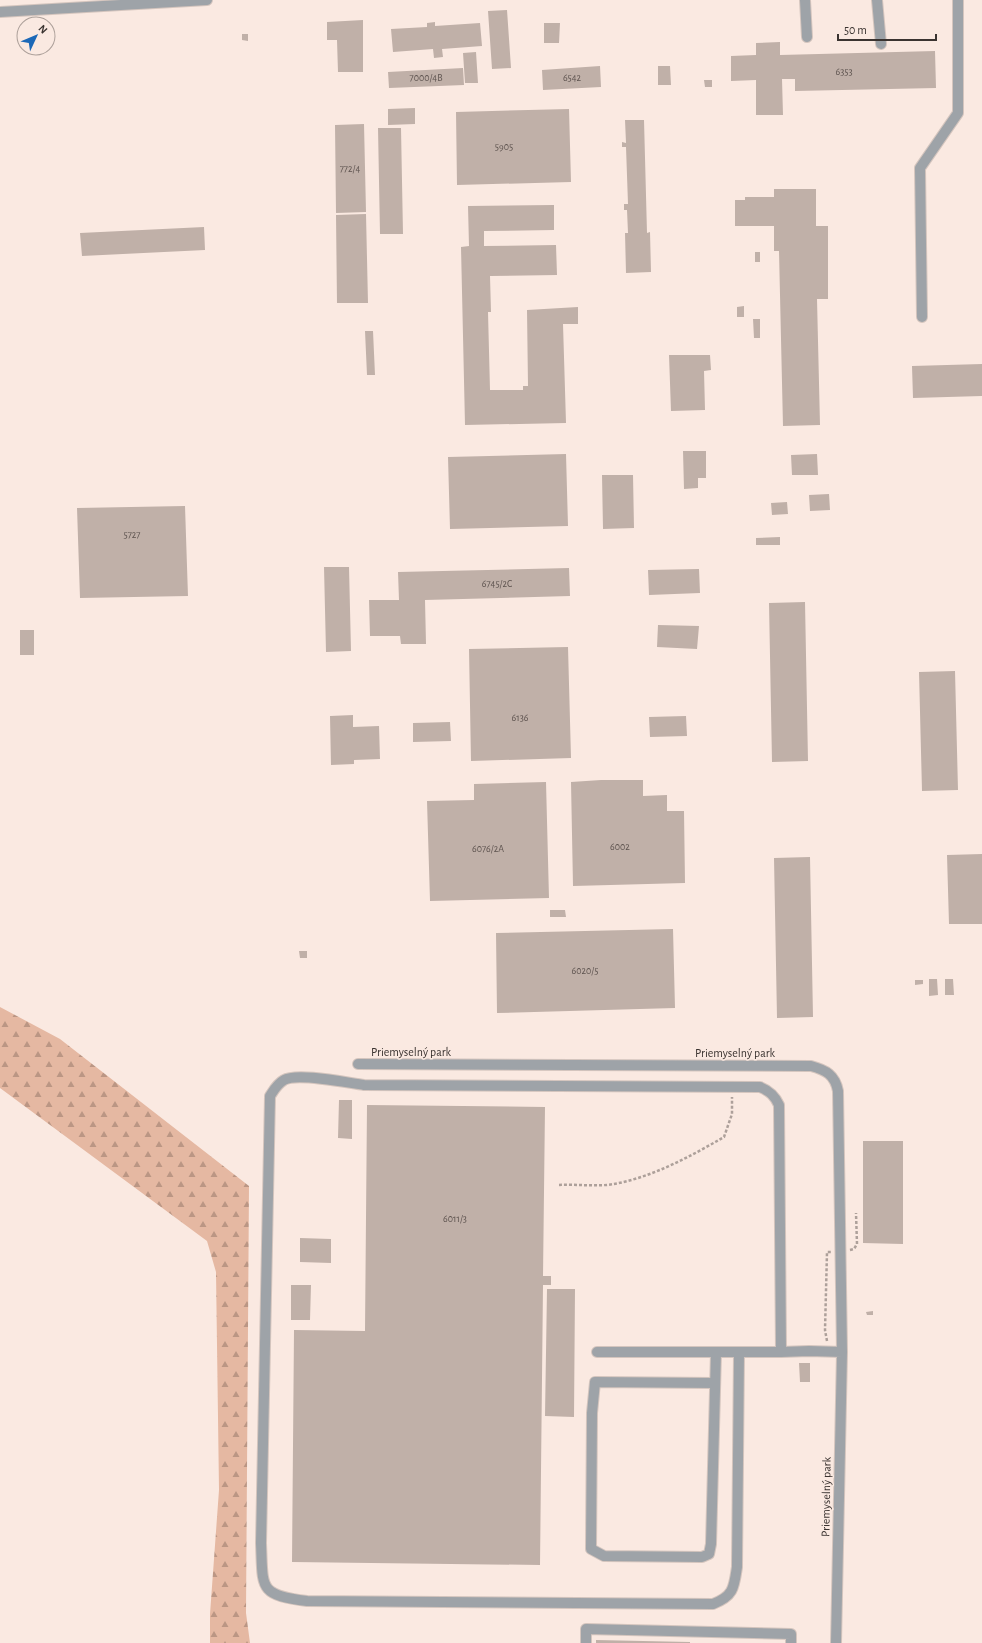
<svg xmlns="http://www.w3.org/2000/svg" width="982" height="1643" font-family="'Alegreya Sans',sans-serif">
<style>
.forest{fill:url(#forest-firs)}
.building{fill:#c0b0a8}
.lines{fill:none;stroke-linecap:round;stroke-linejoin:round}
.minor-casing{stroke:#d4c5be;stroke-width:12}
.path{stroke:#ada09a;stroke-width:2.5;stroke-dasharray:3 2;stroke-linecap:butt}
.minor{stroke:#9ea3a8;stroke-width:10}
.labels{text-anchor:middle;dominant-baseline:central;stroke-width:3;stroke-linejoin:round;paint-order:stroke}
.number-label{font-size:10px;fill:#5c524e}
.street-label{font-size:12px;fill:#3a3330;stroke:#fae9e1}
</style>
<defs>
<pattern id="forest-firs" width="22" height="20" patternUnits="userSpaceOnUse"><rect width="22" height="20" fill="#e5b8a2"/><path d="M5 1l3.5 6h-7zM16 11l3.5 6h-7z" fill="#bb9684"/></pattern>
</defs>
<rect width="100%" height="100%" fill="#fae9e1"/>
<path class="forest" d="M0 1007 60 1039 249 1186 246 1613 250 1643H210V1614L219 1490 216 1272 207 1241 0 1088Z"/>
<path class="building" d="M507 10 511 68 492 69 488 11Z
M363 20V72H338L337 40H327V22Z
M435 22V26L480 23 482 46 442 49 443 57 434 58 433 49 393 52 391 29 427 27V23Z
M544 23H560L559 43H544Z
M242 34H248V41L242 40Z
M780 42V55L935 51 936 88 795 91V79H782L783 115H756V80L731 81V56L756 55V43Z
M476 52 478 83H465L463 53Z
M600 66 601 87 543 90 542 70Z
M658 66H670L671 85H658Z
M463 68 464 85 389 88 388 72Z
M704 80H712V87H705Z
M415 108V124L388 125V109Z
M569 109 571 182 457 185 456 112Z
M625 120H644L647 233 650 232 651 272 626 273 625 233H628L627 210H624V204H628L626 147H622V142L626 143Z
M364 124 366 212 336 213 335 125Z
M378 128H401L403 234H380Z
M774 189H816V226H828V299H817L820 425 783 426 779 251H774V226H735V200H745V197H774Z
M554 205V230L484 231V246L556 245 557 275 490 276 491 312H488L490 390H523V386H528L527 310 578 307V324H563L566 423 465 425 461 247 469 246 468 206Z
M366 214 368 303H337L336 215Z
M204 227 205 250 82 256 80 233Z
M755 252H760V262H755Z
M744 306V317H737V307Z
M753 319H760V338H754Z
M365 331H373L375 375H367Z
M669 355H710L711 370 704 371 705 410 671 411Z
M982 364V396L913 398 912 366Z
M683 451H706V478H698V488L684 489Z
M566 454 568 526 450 529 448 457Z
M817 454 818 475H792L791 455Z
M602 475H633L634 528 603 529Z
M829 494 830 510 810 511 809 495Z
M787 502 788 514 772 515 771 503Z
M185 506 188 596 80 598 77 508Z
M780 537V545H756V538Z
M324 567H349L351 651 326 652Z
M569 568 570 596 425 600 426 644H401L400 636H370L369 600H399L398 572Z
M699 569 700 593 649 595 648 570Z
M805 602 808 761 772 762 769 603Z
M658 625 699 626 697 649 657 647Z
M20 630H34V655H20Z
M568 647 571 758 471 761 469 649Z
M955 671 958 790 922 791 919 672Z
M353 715V727L379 726 380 759 354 760V764L331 765 330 716Z
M686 716 687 736 650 737 649 717Z
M450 722 451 741 413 742V723Z
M601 780H643V796L667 795V811H684L685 883 573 886 571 782Z
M546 782 549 898 430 901 427 801 474 800V784Z
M982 854V924H949L947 855Z
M810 857 813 1017 777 1018 774 858Z
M550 910H565L566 917H550Z
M673 929 675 1008 497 1013 496 933Z
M299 951H307V958H300Z
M929 979H937L938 995 929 996Z
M945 979H953L954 995H945Z
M915 980H923V984L915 985Z
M339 1100H352V1139L338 1138Z
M367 1105 545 1107 543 1276H551V1285H543L540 1565 292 1562 294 1330 365 1331Z
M863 1141H903V1244L863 1243Z
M300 1238 331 1239V1263L300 1262Z
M291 1285H311L310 1320H291Z
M547 1289H575L574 1417 545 1416Z
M873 1311V1315H867L866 1312Z
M799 1363H810V1382H800Z
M596 1640 690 1642V1643H596Z"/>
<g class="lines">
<g class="minor-casing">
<path id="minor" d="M805 0 807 37
M877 0 881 44
M0 12 207 0
M922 317 920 168 958 113V0
M358 1064 811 1066C826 1070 835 1075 838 1091L842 1352 836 1643
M597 1352H781L809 1351 842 1352
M739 1352 737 1567C734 1587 734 1596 713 1604L307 1601C258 1595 263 1588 261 1543L270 1096C274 1090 277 1084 284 1080 297 1072 348 1083 364 1085L760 1087C770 1091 775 1096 779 1105L781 1352
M714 1383 595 1382 592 1413 591 1549 604 1556 702 1557 709 1554 711 1544 716 1352
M586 1643V1629L791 1634V1643"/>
</g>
<path class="path" d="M559 1185C577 1184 597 1187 614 1184 653 1177 691 1156 724 1137L732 1114V1097
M850 1250 854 1249 857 1244 856 1213
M827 1341 825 1330 827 1252H831"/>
<use href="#minor" class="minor"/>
</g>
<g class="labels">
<g class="number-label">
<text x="844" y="72">6353</text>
<text x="426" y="78">7000/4B</text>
<text x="572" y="78">6542</text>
<text x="504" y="147">5905</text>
<text x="350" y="169">772/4</text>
<text x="132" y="535">5727</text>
<text x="497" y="584">6745/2C</text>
<text x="520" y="718">6136</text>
<text x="620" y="847">6002</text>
<text x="488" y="849">6076/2A</text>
<text x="585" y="971">6020/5</text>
<text x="455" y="1219">6011/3</text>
</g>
<g class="street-label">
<text x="411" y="1052">Priemyselný park</text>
<text x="735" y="1053">Priemyselný park</text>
<text transform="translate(826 1497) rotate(-89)">Priemyselný park</text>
</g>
</g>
<g transform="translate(36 36) rotate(46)"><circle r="19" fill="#fae9e1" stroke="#ada09a"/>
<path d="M0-3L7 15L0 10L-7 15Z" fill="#1c68b7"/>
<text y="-6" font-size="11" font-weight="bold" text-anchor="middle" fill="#3a3330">N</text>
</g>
<path d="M838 34v6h98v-6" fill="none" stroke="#3a3330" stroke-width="2"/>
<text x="844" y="34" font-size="12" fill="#3a3330" stroke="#fae9e1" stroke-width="3" paint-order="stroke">50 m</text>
</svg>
